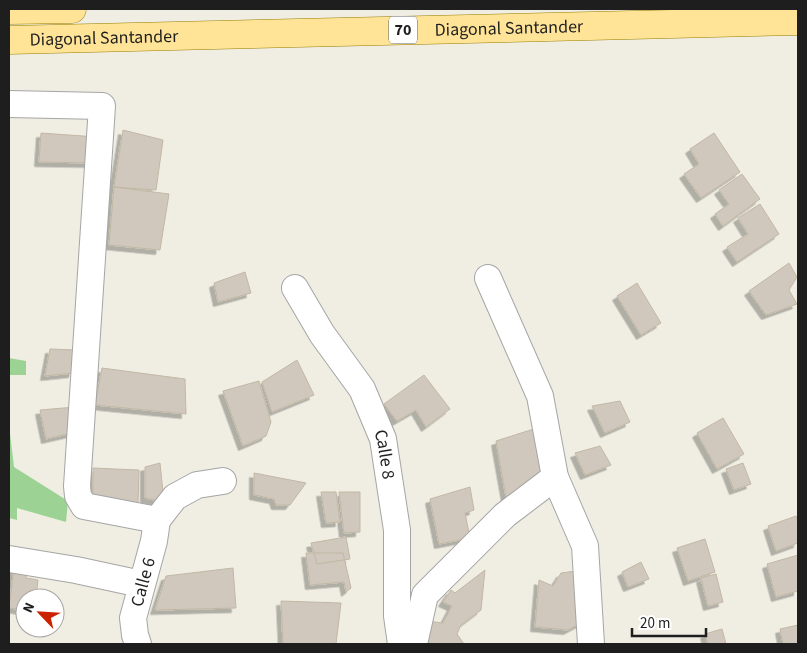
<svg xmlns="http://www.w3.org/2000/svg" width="807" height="653" font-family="'Source Sans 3',sans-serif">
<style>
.forest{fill:#9cd294}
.building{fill:#d0c8bc;stroke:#c2b7a4;filter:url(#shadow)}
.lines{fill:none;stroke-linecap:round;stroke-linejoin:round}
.minor-casing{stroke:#a5a5a5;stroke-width:28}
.primary-casing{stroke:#977f00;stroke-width:29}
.minor{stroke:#fff;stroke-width:26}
.primary{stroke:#ffe498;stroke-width:28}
.labels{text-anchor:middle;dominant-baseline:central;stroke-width:4;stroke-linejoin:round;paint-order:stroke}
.shield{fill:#fff;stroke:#626262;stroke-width:1}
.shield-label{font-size:16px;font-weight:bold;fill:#1e1e1e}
.street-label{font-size:18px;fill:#1e1e1e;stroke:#fff}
</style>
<defs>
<filter id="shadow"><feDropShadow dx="-4.5" dy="4.5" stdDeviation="0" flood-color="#0004"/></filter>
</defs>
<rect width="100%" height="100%" fill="#f0eee3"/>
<path class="forest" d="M9 358 26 361V375H9Z
M9 425 14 467 68 501 66 522 17 508V520L9 518Z"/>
<path class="building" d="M123 130 163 140 156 190 114 187Z
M41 133 97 137 96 163 39 162Z
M714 133 740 172 701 198 684 174 699 164 690 149Z
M742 174 760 199 723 226 715 214 729 204 719 190Z
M114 187 169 194 160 250 109 245Z
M760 204 779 234 737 262 727 247 748 234 738 218Z
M789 263 797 277 789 290 797 304 766 315 749 291Z
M245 272 251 293 218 302 214 283Z
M637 283 661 323 641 335 617 296Z
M50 349 76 350 73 373 45 376Z
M297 360 314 395 272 412 262 382Z
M102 368 185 379 186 414 95 405Z
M424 375 450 409 426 427 416 410 397 421 384 404Z
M259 381 271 422 266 436 243 446 223 391Z
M620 401 630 422 605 433 592 406Z
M75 407 72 433 46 439 40 410Z
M723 418 744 454 717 469 697 433Z
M543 426 550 474 507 503 496 441Z
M600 446 611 465 585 475 575 453Z
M160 463 164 502 145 498V467Z
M743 463 751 484 734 490 726 469Z
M93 468 139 470 138 504 93 496Z
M254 473 306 483 290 505H276L274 499 254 495Z
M470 487 474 510 465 513 470 538 439 544 430 499Z
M321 492H336L340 522 326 523Z
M339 492H360V532L344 533Z
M796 516 798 522V543L776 551 768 526Z
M346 537 350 559 317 564 311 543Z
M705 539 715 572 688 581 677 548Z
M306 553H343L351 588 346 592 344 582 310 585Z
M798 555V591L776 597 767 564Z
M641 562 649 579 628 587 622 572Z
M14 568 27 569 26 578 38 580 36 598H25V610L9 608Z
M233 568 236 608 155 610 166 576Z
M485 570 481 610 461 625 457 634 464 644H427V621L443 623 452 606 443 602 451 590 455 593Z
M583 570 581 623 568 630 535 627 539 580 553 586 561 573Z
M716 574 723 602 708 606 701 578Z
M281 601 341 603 336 644H283Z
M798 625V644H783L780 629Z
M722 629 726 644H708L705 634Z"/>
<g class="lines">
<g class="minor-casing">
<g id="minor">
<path d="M9 104 102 106 77 486 78 496 84 506 157 520"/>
<path d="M488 278 540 396 555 477 585 546 591 644"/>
<path id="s1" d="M295 288 322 334 362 389 383 439 397 530V616L401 644"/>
<path d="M157 520 175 497 197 485 223 481"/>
<path d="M9 559 76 570 141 584"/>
<path id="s2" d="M138 644 135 635 133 618 154 541 157 520"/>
<path d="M414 644 425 595 505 515 555 477"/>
</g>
</g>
<g class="primary-casing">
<g id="primary">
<path d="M9 10 72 9"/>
<path id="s3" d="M9 40 798 21"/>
</g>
</g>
<use href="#minor" class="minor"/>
<use href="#primary" class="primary"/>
</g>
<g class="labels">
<rect class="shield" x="389" y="16.5" width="28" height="27" rx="4"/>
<g class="shield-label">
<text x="403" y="30">70</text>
</g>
<g class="street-label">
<text stroke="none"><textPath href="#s3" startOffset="500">Diagonal Santander</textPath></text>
<text stroke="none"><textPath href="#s3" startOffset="95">Diagonal Santander</textPath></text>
<text stroke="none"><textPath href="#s1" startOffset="191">Calle 8</textPath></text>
<text stroke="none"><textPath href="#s2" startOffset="64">Calle 6</textPath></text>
</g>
</g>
<rect width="807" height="653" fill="none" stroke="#1e1e1e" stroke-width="20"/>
<g transform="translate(40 613) rotate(295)"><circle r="24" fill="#ffffff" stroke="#a5a5a5"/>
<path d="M0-4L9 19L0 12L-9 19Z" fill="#cb2300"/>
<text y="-8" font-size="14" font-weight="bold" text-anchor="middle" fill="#1e1e1e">N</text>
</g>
<path d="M632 628v8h74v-8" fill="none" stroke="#1e1e1e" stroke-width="2.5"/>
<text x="640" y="628" font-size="15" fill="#1e1e1e" stroke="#ffffff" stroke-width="4" paint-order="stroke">20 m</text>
</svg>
